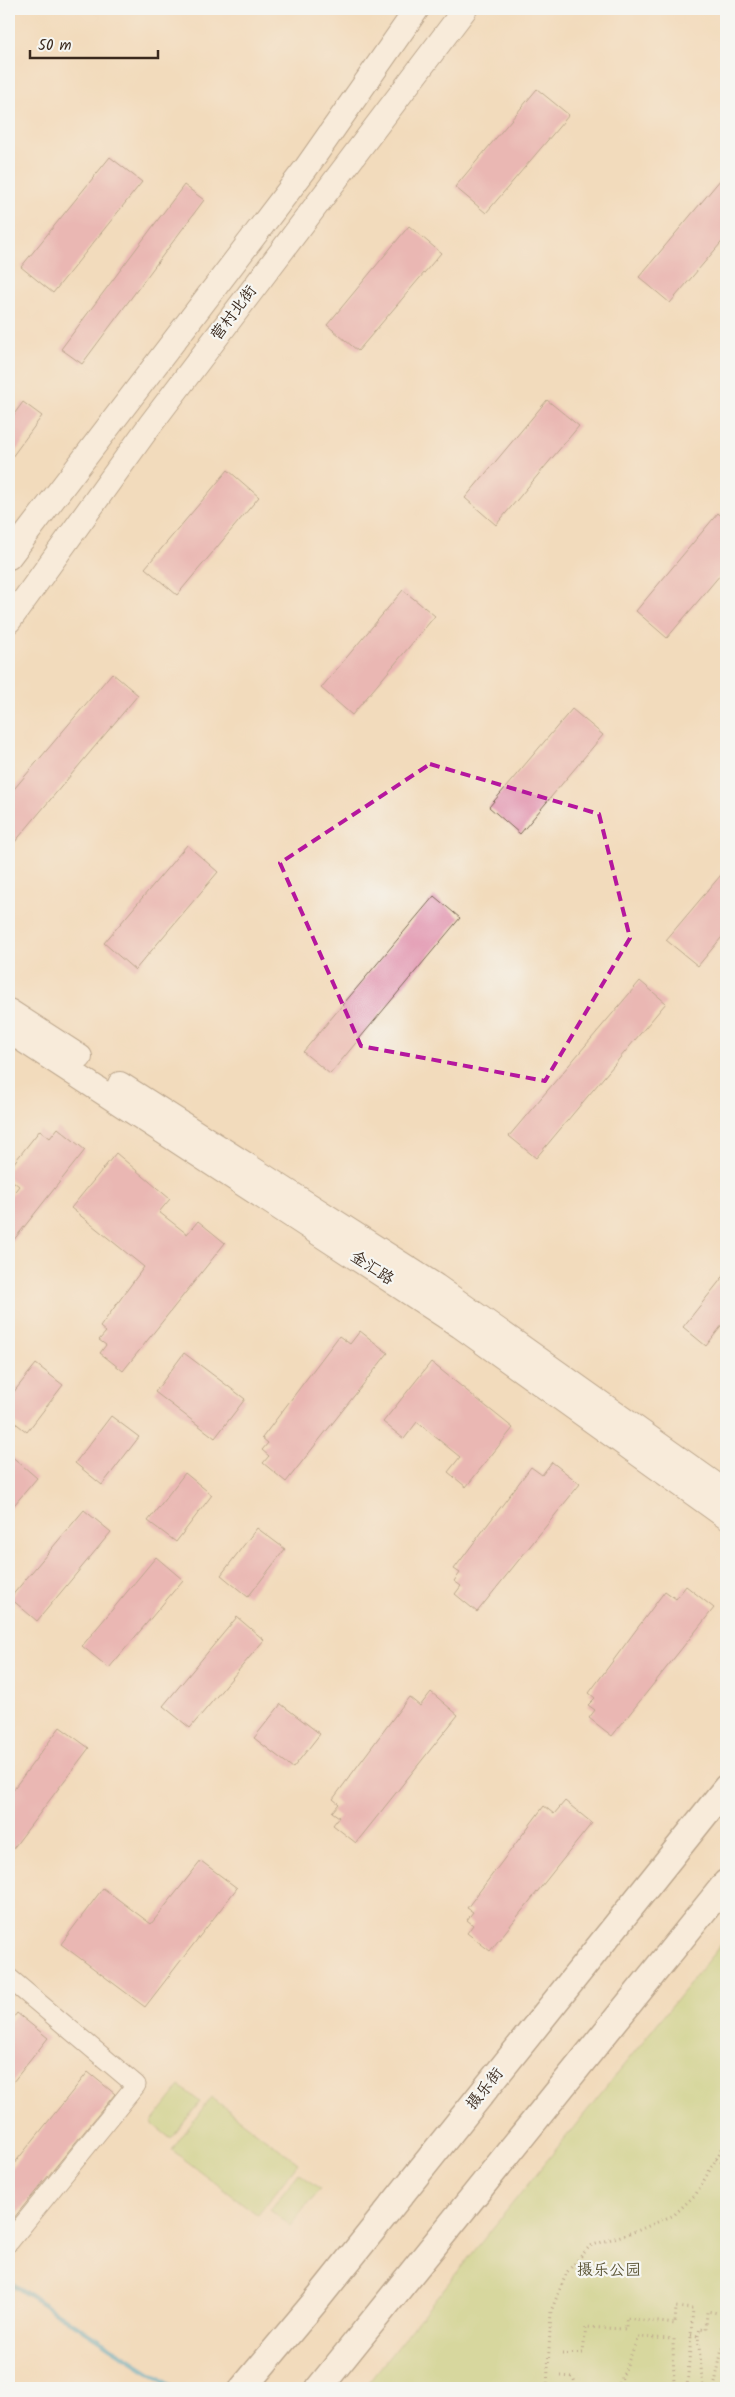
<svg xmlns="http://www.w3.org/2000/svg" width="735" height="2397" font-family="Kalam,'LXGW WenKai TC',sans-serif">
<style>
.green{fill:#b6d37a;stroke:#787e4c}
.lines{fill:none;stroke-linecap:round;stroke-linejoin:round}
.stream{stroke:#4ba7c9;stroke-width:5}
.building{fill:#e08ca9}
.minor-casing{stroke:#7b6855;stroke-width:21}
.tertiary-casing{stroke:#7b6855;stroke-width:26}
.secondary-casing{stroke:#7b6855;stroke-width:29}
.path{stroke:#7b6855;stroke-width:3;stroke-dasharray:1 4;stroke-linecap:butt}
.minor{stroke:#fff;stroke-width:19}
.tertiary{stroke:#fff;stroke-width:24}
.secondary{stroke:#fff;stroke-width:26}
.marked{fill:none;stroke:#b5179e;stroke-width:4;stroke-dasharray:10 6;stroke-linejoin:round}
.labels{text-anchor:middle;dominant-baseline:central;stroke-width:4.5;stroke-linejoin:round;paint-order:stroke}
.street-label{font-size:16px;fill:#3b2a1e;stroke:#f6f6f2}
.park-label{font-size:16px;fill:#5a5435;stroke:#f6f6f2}
</style>
<rect width="100%" height="100%" fill="#f6f6f2"/>
<filter id="ink" filterUnits="userSpaceOnUse"><feTurbulence type="fractalNoise" baseFrequency=".02" numOctaves="2"/><feDisplacementMap in="SourceGraphic" scale="10" xChannelSelector="R" yChannelSelector="G"/><feConvolveMatrix kernelMatrix="1 2 1 2 8 2 1 2 1" color-interpolation-filters="sRGB"/></filter>
<filter id="wash" filterUnits="userSpaceOnUse"><feTurbulence type="fractalNoise" baseFrequency=".0096" numOctaves="4" result="noise"/><feDisplacementMap in="SourceGraphic" scale="20" xChannelSelector="R" yChannelSelector="G"/><feGaussianBlur stdDeviation="1.12" result="paint"/><feColorMatrix in="noise" values="0 0 0 0 0 0 0 0 0 0 0 0 0 0 0 0 0 1.4 0 .05"/><feComposite in="paint" operator="in"/></filter>
<g filter="url(#wash)">
<rect width="100%" height="100%" fill="#f2dbbc"/>
<path class="green" d="M726 1938V2388H364Z
M180 2086 200 2102 171 2139 151 2123Z
M211 2097 298 2163 258 2215 172 2150Z
M299 2173 320 2189 290 2226 270 2210Z"/>
<g class="lines">
<path class="stream" d="M9 2282 174 2388"/>
</g>
<g id="blocks">
<path class="building" d="M537 89 569 115 486 213 455 187Z
M110 157 142 182 53 293 21 267Z
M726 173V237L670 303 639 277Z
M184 185 204 200 82 364 61 349Z
M409 226 441 253 358 351 327 325Z
M547 400 579 426 496 525 465 498Z
M23 402 42 416 9 461V421Z
M228 470 259 497 177 595 145 568Z
M718 513 726 520V568L667 638 636 611Z
M403 590 435 616 352 715 321 688Z
M112 673 138 695 9 849V795Z
M572 709 603 735 520 834 489 807Z
M187 845 218 872 135 970 104 943Z
M726 869V932L698 966 666 940Z
M434 896 460 918 330 1074 303 1052Z
M640 981 666 1003 536 1158 509 1136Z
M58 1128 85 1150 9 1246V1199L19 1186 9 1178V1169L40 1130 50 1138Z
M116 1153 170 1199 159 1212 187 1234 198 1221 225 1243 123 1371 100 1353 106 1345 99 1340 106 1332 100 1327 144 1267 71 1208Z
M726 1273V1320L706 1346 683 1327Z
M360 1331 388 1353 286 1482 263 1463 269 1456 262 1450 268 1443 262 1438 339 1336 350 1344Z
M184 1353 245 1399 215 1438 155 1392Z
M431 1362 513 1428 466 1487 448 1472 460 1457 417 1422 404 1439 383 1422Z
M36 1364 63 1385 27 1432 9 1418V1398Z
M111 1416 139 1437 102 1485 75 1463Z
M9 1454 37 1478 9 1511Z
M552 1462 580 1484 477 1612 455 1594 461 1586 454 1581 460 1573 454 1569 531 1467 542 1475Z
M185 1473 212 1495 176 1542 148 1521Z
M84 1510 111 1532 37 1621 10 1598Z
M257 1528 285 1549 248 1597 221 1575Z
M156 1557 183 1580 109 1668 82 1646Z
M686 1586 714 1608 612 1736 589 1718 595 1710 588 1705 595 1698 589 1693 665 1591 676 1599Z
M237 1617 264 1640 190 1728 163 1706Z
M431 1692 458 1715 356 1843 333 1825 339 1817 332 1812 339 1804 333 1799 409 1697 420 1706Z
M281 1704 320 1734 293 1768 254 1738Z
M60 1727 89 1748 9 1854V1795Z
M565 1801 592 1823 490 1951 467 1933 473 1925 467 1920 473 1912 467 1908 544 1806 554 1814Z
M201 1861 237 1888 145 2007 61 1944 103 1888 151 1924Z
M17 2013 48 2038 9 2087V2023Z
M88 2072 115 2094 9 2224V2170Z"/>
</g>
</g>
<g filter="url(#ink)">
<use href="#blocks" fill-opacity="0" stroke="#7b6855" stroke-width="1"/>
<g class="lines">
<g class="minor-casing">
<path id="minor" d="M9 1978 136 2085 9 2242"/>
</g>
<g class="tertiary-casing">
<path id="tertiary" d="M9 557 306 168 417 9
M9 621 150 425 465 9
M9 1011 80 1057
M9 1031 460 1326 726 1517
M120 1084 436 1286 726 1492"/>
</g>
<g class="secondary-casing">
<path id="secondary" d="M243 2388 315 2302 726 1788
M319 2388 726 1883"/>
</g>
<path class="path" d="M716 2159 726 2165
M691 2335 698 2336 703 2388
M698 2336 700 2328 706 2329 707 2311 718 2313
M562 2354 583 2353 586 2327 626 2329V2318L675 2324 676 2307 693 2309 687 2388
M561 2376 573 2377 577 2388
M547 2388 551 2311 567 2272 590 2246 639 2230 674 2215 696 2194 726 2142
M618 2388 638 2337 673 2339 674 2388
M714 2388 722 2349 726 2347"/>
<use href="#minor" class="minor"/>
<use href="#tertiary" class="tertiary"/>
<use href="#secondary" class="secondary"/>
</g>
</g>
<path d="M0 0H735V2397H0ZM430 764 599 814 630 938 545 1081 361 1046 280 863Z" fill="#f2dbbc" fill-opacity=".55" fill-rule="evenodd"/>
<path class="marked" d="M430 764 599 814 630 938 545 1081 361 1046 280 863Z"/>
<g class="labels">
<g class="street-label">
<text transform="translate(234 313) rotate(-53)">营村北街</text>
<text transform="translate(372 1268) rotate(33)">金汇路</text>
<text transform="translate(485 2089) rotate(-51)">摄乐街</text>
</g>
<g class="park-label">
<text x="609" y="2270">摄乐公园</text>
</g>
</g>
<rect width="735" height="2397" fill="none" stroke="#f6f6f2" stroke-width="30"/>
<path d="M30 50v8h128v-8" fill="none" stroke="#3b2a1e" stroke-width="2.5"/>
<text x="38" y="50" font-size="15" fill="#3b2a1e" stroke="#f6f6f2" stroke-width="4" paint-order="stroke">50 m</text>
</svg>
